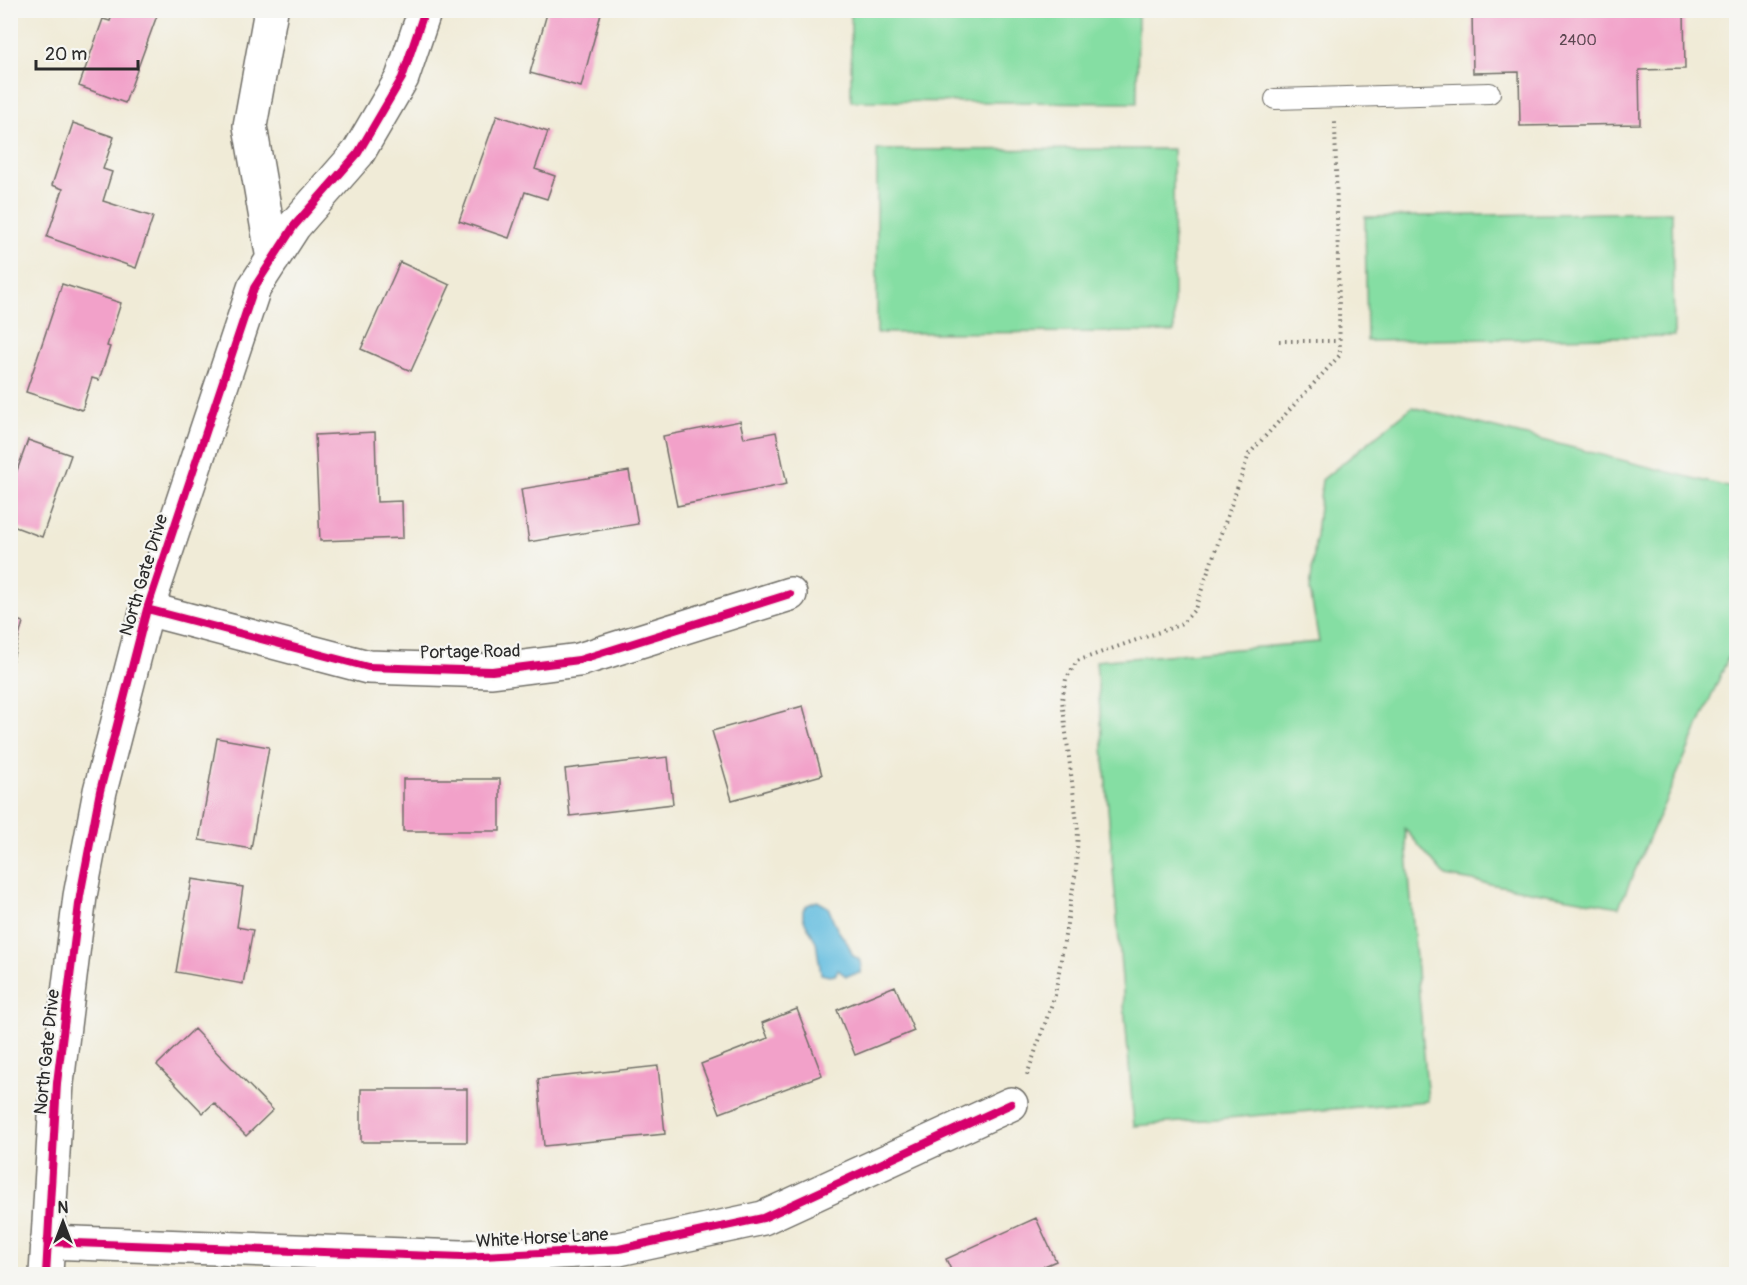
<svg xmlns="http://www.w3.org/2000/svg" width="1747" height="1285" font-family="Pangolin,sans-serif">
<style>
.green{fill:#85dea3;stroke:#588467;stroke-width:1.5}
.water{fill:#61bcdf;stroke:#467485;stroke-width:1.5}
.building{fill:#f2a1c9}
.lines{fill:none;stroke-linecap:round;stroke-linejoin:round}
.lane-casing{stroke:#706e67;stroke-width:22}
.street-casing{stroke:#706e67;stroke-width:36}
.path{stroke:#706e67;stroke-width:4;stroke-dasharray:1.5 4.5;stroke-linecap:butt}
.lane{stroke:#fff;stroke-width:20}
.street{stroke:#fff;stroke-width:33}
.cycleway-casing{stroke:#f6f6f2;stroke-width:11}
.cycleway{stroke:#d6006c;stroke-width:8}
.labels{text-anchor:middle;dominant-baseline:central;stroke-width:4.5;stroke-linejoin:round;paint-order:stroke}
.number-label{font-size:15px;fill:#5d4852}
.street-label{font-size:18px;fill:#2b2b2b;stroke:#f6f6f2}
</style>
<rect width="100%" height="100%" fill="#f6f6f2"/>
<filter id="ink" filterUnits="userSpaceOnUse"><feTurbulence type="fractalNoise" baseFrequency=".0167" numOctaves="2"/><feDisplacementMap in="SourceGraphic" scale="12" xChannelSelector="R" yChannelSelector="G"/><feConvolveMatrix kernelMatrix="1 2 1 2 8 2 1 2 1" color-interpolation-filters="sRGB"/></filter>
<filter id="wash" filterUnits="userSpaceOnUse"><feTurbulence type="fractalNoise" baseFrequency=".008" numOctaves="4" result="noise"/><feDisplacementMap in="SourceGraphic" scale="24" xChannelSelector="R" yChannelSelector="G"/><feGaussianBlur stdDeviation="1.35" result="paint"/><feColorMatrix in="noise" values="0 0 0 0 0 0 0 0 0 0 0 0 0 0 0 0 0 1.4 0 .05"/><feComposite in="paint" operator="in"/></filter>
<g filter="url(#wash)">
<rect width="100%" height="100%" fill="#f0ebd7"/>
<path class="green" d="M851 11H1138L1137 103 851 101Z
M1173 149 1174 332 877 333V150Z
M1672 212 1674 336 1367 341 1365 217Z
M1412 407 1736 489V640L1619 907 1445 876 1405 829 1428 1101 1134 1126 1096 661 1319 642 1310 590 1322 480Z"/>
<path class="water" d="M817 901 828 907 837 929 848 944 853 956C861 958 862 965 860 973L846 976 838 970 835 975 829 976 821 974 816 942 803 918V910L807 905Z"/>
<g id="blocks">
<path class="building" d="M114 10H159L125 103 79 86 103 19 110 21Z
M548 10H602L581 87 530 73Z
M1472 10H1684L1685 69 1639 70 1640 124 1520 126 1519 72 1473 73Z
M497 115 548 132 535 169 555 176 547 199 525 192 509 238 459 221Z
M73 123 114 137 103 169 112 172 103 201 153 217 136 268 47 237 63 189 52 185Z
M400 262 450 285 411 371 361 349Z
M62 284 121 303 107 346 110 347 99 380 92 378 82 410 26 392Z
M740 421 744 438 776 432 787 484 677 506 663 436Z
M375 432 377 502 402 501 403 538 320 541 315 435Z
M28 440 71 455 42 537 10 525V490Z
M629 471 638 524 529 542 521 489Z
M10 601 17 603 13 619 23 622 11 666Z
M803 706 822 775 732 800 712 731Z
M217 738 269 747 251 849 199 840Z
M668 757 673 804 570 816 565 769Z
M403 779H500V831H403Z
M192 879 243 887 237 927 253 930 243 984 176 972Z
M895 986 914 1031 855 1055 837 1010Z
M797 1009 822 1075 720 1113 701 1064 768 1038 762 1023Z
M194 1029 273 1110 246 1136 214 1103 203 1113 157 1065Z
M658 1066 665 1134 544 1146 538 1079Z
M361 1089H467V1142H361Z
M1036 1218 1056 1261 1026 1274H953L946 1259Z"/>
</g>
</g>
<g filter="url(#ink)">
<use href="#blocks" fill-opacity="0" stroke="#706e67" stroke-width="1.5"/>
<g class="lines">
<g class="lane-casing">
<path id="lane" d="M1275 99 1490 93"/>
</g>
<g class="street-casing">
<path id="street" d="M271 10 250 126 273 259
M147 609 368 667 492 671 579 660 790 594
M47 1242 462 1257 619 1249 763 1218 1011 1104
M46 1274 57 1083 80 896 100 791 147 609 254 288 294 226 358 153 402 78 425 10"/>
</g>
<path class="path" d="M1279 341H1339
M1027 1075 1055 995 1076 870 1078 831 1062 700 1066 679 1077 661 1182 624 1195 609 1249 454 1340 355 1335 122"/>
<use href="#lane" class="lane"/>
<use href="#street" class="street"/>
<g class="cycleway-casing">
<path id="cycleway" d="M147 609 368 667 492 671 579 660 790 594
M47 1242 462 1257 619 1249 763 1218 1011 1104
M46 1274 57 1083 80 896 100 791 147 609 254 288 294 226 358 153 402 78 425 10"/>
</g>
<use href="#cycleway" class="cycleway"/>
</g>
</g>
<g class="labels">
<g class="number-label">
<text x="1578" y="40">2400</text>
</g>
<g class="street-label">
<text transform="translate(144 575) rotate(-73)">North Gate Drive</text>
<text transform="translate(470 652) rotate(-1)">Portage Road</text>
<text transform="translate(47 1052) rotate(-84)">North Gate Drive</text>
<text transform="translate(542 1238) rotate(-3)">White Horse Lane</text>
</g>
</g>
<rect width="1747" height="1285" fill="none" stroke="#f6f6f2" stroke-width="36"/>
<g transform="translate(63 1222)" stroke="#f6f6f2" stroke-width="4.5" paint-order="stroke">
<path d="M0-4.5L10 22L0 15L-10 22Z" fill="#2b2b2b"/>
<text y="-9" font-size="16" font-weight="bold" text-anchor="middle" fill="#2b2b2b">N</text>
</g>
<path d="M36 60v9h102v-9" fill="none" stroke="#2b2b2b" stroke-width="3"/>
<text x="45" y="60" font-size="18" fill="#2b2b2b" stroke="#f6f6f2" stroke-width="4.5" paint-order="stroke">20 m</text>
</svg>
